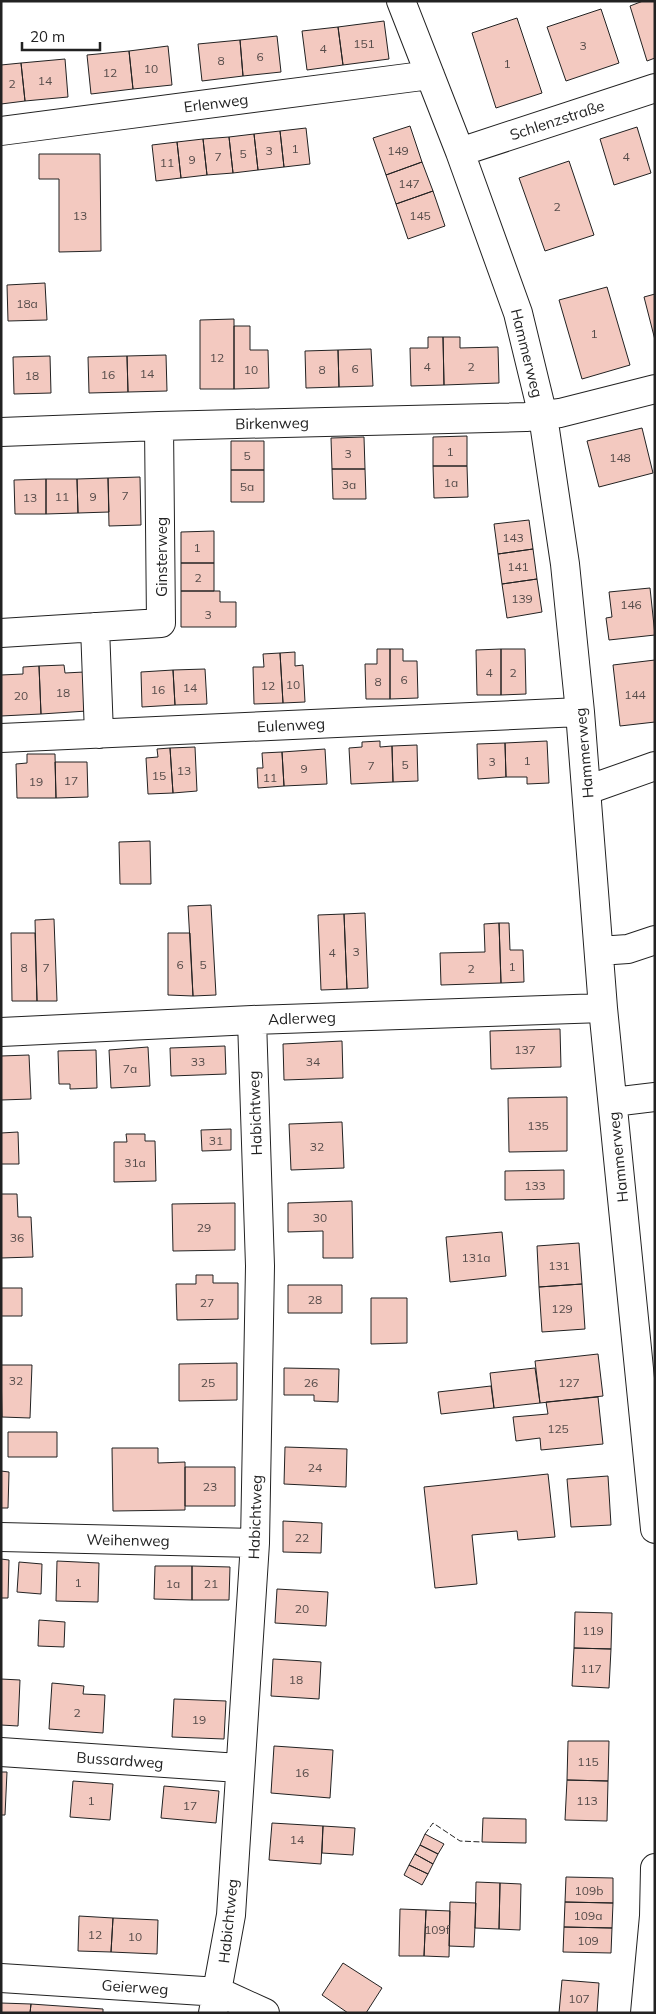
<svg xmlns="http://www.w3.org/2000/svg" width="656" height="2014" font-family="Mulish,sans-serif">
<style>
.building{fill:#f3c9c0;stroke:#222}
.lines{fill:none;stroke-linecap:round;stroke-linejoin:round}
.minor-casing{stroke:#222;stroke-width:30}
.minor{stroke:#fff;stroke-width:28}
.fence{stroke:#222;stroke-width:1;stroke-dasharray:6 2.5;stroke-linecap:butt}
.labels{text-anchor:middle;dominant-baseline:central;stroke-width:4;stroke-linejoin:round;paint-order:stroke}
.number-label{font-size:12px;fill:#564c4a}
.street-label{font-size:15px;fill:#222;stroke:#fff}
</style>
<rect width="100%" height="100%" fill="#fff"/>
<path class="building" d="M643 1H655V58L647 61 630 6Z
M601 9 619 63 566 81 547 27Z
M517 18 542 93 496 108 472 33Z
M384 21 389 59 343 65 338 27Z
M338 27 343 65 307 70 302 31Z
M277 36 281 72 243 76 240 40Z
M240 40 243 76 202 81 198 44Z
M168 46 172 85 133 89 129 51Z
M129 51 133 89 91 94 87 55Z
M65 59 68 97 25 101 21 63Z
M21 63 25 101 1 104V65Z
M410 126 422 162 386 175 373 138Z
M637 127 651 173 614 185 600 139Z
M306 128 310 164 284 167 280 131Z
M280 131 284 167 258 170 254 134Z
M254 134 258 170 233 173 229 137Z
M229 137 233 173 207 175 203 139Z
M203 139 207 175 181 178 177 142Z
M177 142 181 178 156 181 152 145Z
M39 154H100L101 251 59 252V179H39Z
M569 161 594 235 545 251 519 178Z
M422 162 433 191 396 204 386 175Z
M433 191 445 226 408 239 396 204Z
M45 283 47 320 8 321 7 285Z
M607 287 630 365 582 379 559 300Z
M655 294V340L644 297Z
M234 319V389H200V320Z
M234 326H250V350H268L269 388 234 389Z
M428 337H443L444 385 411 386 410 348H428Z
M443 337H460V348L498 347 499 383 444 385Z
M371 349 373 386 339 387 338 350Z
M338 350 339 387 306 388 305 351Z
M166 355 167 391 128 392 127 356Z
M50 356 51 393 14 394 13 357Z
M127 356 128 392 89 393 88 357Z
M642 428 653 473 599 487 587 441Z
M467 436V466H433V437Z
M364 437 365 469H332L331 438Z
M231 441H264V470H231Z
M433 466H467L468 497 434 498Z
M332 469H365L366 499H333Z
M231 470H264V502H231Z
M140 477 141 525 109 526 108 478Z
M108 478 109 512 78 513 77 479Z
M46 479H77L78 513 46 514Z
M46 479V514H15L14 480Z
M529 520 533 549 498 554 494 524Z
M214 531V563H181V532Z
M533 549 537 579 502 584 498 554Z
M181 563H214V591H181Z
M537 579 542 612 507 618 502 584Z
M650 588 655 635 609 640 606 618 612 617 609 592Z
M181 591H220V602H236V627H181Z
M377 649H390V699H366L365 664H377Z
M390 649H403V661H417L418 698 390 699Z
M501 649H525L526 694 501 695Z
M501 649V695H477L476 650Z
M295 652V666L303 665 305 702 283 703 280 653Z
M280 653 283 703 254 704 253 667H264L263 654Z
M655 660V722L620 726 613 665Z
M64 665 65 673 84 672 87 711 41 714 39 666Z
M39 666 41 714 1 716V675L23 674V667Z
M205 669 207 704 175 705 173 670Z
M173 670 175 705 142 707 141 672Z
M380 741V747L392 746 393 782 351 784 349 748 362 747V742Z
M547 741 549 783 527 784V777H506L505 743Z
M505 743 506 777 478 779 477 744Z
M417 745 418 781 393 782 392 746Z
M195 747 197 791 173 793 170 748Z
M170 748 173 793 148 794 146 758 158 757 157 749Z
M325 749 327 784 284 786 282 752Z
M282 752 284 786 258 788 257 768H263L262 753Z
M27 754H55L56 798H17L16 764 27 763Z
M55 762H87L88 797 56 798Z
M150 841 151 884H120L119 842Z
M211 905 216 995 193 996 188 906Z
M365 913 368 988 347 989 344 914Z
M344 914 347 989 321 990 318 915Z
M54 919 57 1001H37L35 920Z
M499 923 501 983 441 985 440 953 485 952 484 924Z
M499 923H509L510 950H523L524 982 501 983Z
M11 933H35L37 1001H12Z
M168 933H190L193 996 168 995Z
M560 1029 561 1067 491 1069 490 1031Z
M342 1041 343 1078 284 1080 283 1044Z
M225 1046 226 1074 171 1076 170 1048Z
M148 1047 150 1086 111 1088 109 1050Z
M96 1050 97 1088 70 1089V1084H59L58 1051Z
M29 1055 31 1099 1 1100V1056Z
M567 1097V1151L509 1152 508 1098Z
M342 1122 344 1168 291 1170 289 1124Z
M231 1129V1150L202 1151 201 1130Z
M18 1132 19 1164H1V1133Z
M126 1134H145V1141H155L156 1181 114 1182V1142H127Z
M564 1170V1199L505 1200V1171Z
M1 1194H17L18 1217H31L33 1257 1 1258Z
M352 1201 353 1258H323V1231L288 1232V1203Z
M235 1203V1250L173 1251 172 1204Z
M502 1232 506 1276 450 1282 446 1237Z
M579 1243 582 1284 539 1287 537 1246Z
M196 1275H213V1283H238V1319L177 1320 176 1284H196Z
M582 1284 585 1329 542 1332 539 1287Z
M288 1285H342V1313H288Z
M1 1288H22V1316H1Z
M371 1298H407V1343L371 1344Z
M598 1354 603 1396 540 1403 535 1361Z
M237 1363V1400L179 1401V1364Z
M1 1365H32L30 1418 2 1417Z
M284 1368 339 1369 338 1402 314 1401V1395H284Z
M535 1368 540 1403 494 1408 490 1373Z
M491 1386 494 1408 441 1414 438 1392Z
M598 1397 603 1444 541 1450 540 1438 516 1441 513 1417 548 1414 546 1402Z
M8 1432H57V1457H8Z
M285 1447 347 1449 346 1487 284 1484Z
M112 1448H158V1463L185 1462V1510L113 1511Z
M185 1467H235V1506H185Z
M1 1471 9 1472 8 1508H1Z
M548 1474 555 1537 518 1540 517 1531 472 1535 477 1584 435 1588 424 1487Z
M608 1476 611 1525 571 1527 567 1479Z
M283 1521 322 1523 321 1553 283 1552Z
M1 1559 9 1560 8 1598H1Z
M57 1561 99 1563 98 1602 56 1601Z
M19 1562 42 1564 41 1594 17 1592Z
M155 1566H192V1600L154 1599Z
M192 1566 230 1567 229 1600H192Z
M277 1589 328 1592 326 1626 275 1623Z
M575 1612 612 1613 611 1649 574 1648Z
M39 1620 65 1622 64 1647 38 1646Z
M574 1648 611 1649 609 1688 572 1686Z
M273 1659 321 1662 319 1699 271 1696Z
M1 1679 20 1680 18 1726 1 1725Z
M52 1683 84 1686 83 1694 105 1695 103 1733 49 1729Z
M174 1699 226 1701 224 1739 172 1737Z
M568 1741H609L608 1781 567 1780Z
M274 1746 333 1750 330 1798 271 1793Z
M1 1772H7L5 1815H1Z
M567 1780 608 1781 607 1821 565 1820Z
M73 1781 113 1784 110 1820 70 1817Z
M164 1786 219 1791 216 1823 161 1818Z
M483 1818 526 1819V1843L482 1842Z
M272 1823 323 1826 321 1864 269 1860Z
M323 1826 355 1828 353 1855 322 1853Z
M425 1834 444 1844 438 1854 420 1845Z
M420 1845 438 1854 433 1864 415 1854Z
M415 1854 433 1864 428 1874 409 1865Z
M409 1865 428 1874 422 1885 404 1875Z
M566 1877 613 1878V1903L565 1902Z
M476 1882 500 1883 499 1929 475 1928Z
M500 1883 521 1884 520 1930 499 1929Z
M450 1902 476 1903 474 1947 449 1946Z
M565 1902 613 1903 612 1928 564 1927Z
M400 1909 426 1910 424 1956H399Z
M426 1910 450 1911 449 1957 424 1956Z
M79 1916 113 1918 111 1952 78 1951Z
M113 1918 158 1920 157 1954 111 1952Z
M564 1927 612 1928 611 1953 563 1952Z
M343 1963 382 1988 366 2013H348L322 1995Z
M562 1980 599 1983 597 2013H559Z
M1 2003 31 2004 30 2013H1Z
M31 2004 103 2009V2013H30Z"/>
<g class="lines">
<g class="minor-casing">
<path id="minor" d="M401 1 460 152 518 313 543 416 565 564 580 712 603 1008 655 1529
M1 131 430 75
M460 152 655 88
M1 432 159 426 526 417 560 413 655 389
M95 627 99 734
M1 633 161 623 159 426
M1 738 580 712
M587 790 655 766
M599 951 628 949 655 940
M1 1032 252 1020 603 1008
M613 1102 655 1097
M1 1537 255 1543
M1 1752 239 1768
M1 1978 219 1992 265 2013
M213 2013 231 1915 255 1543 260 1266 252 1020
M645 2013 654 1916 655 1868"/>
</g>
<use href="#minor" class="minor"/>
<path class="fence" d="M425 1834 433 1823 460 1841 482 1842"/>
</g>
<g class="labels">
<g class="number-label">
<text x="364" y="43">151</text>
<text x="583" y="45">3</text>
<text x="323" y="48">4</text>
<text x="260" y="56">6</text>
<text x="221" y="60">8</text>
<text x="507" y="63">1</text>
<text x="151" y="68">10</text>
<text x="110" y="72">12</text>
<text x="45" y="80">14</text>
<text x="12" y="83">2</text>
<text x="295" y="148">1</text>
<text x="269" y="150">3</text>
<text x="398" y="150">149</text>
<text x="243" y="153">5</text>
<text x="218" y="156">7</text>
<text x="626" y="156">4</text>
<text x="192" y="159">9</text>
<text x="167" y="162">11</text>
<text x="409" y="183">147</text>
<text x="557" y="206">2</text>
<text x="80" y="215">13</text>
<text x="420" y="215">145</text>
<text x="27" y="303">18a</text>
<text x="594" y="333">1</text>
<text x="217" y="357">12</text>
<text x="427" y="366">4</text>
<text x="471" y="366">2</text>
<text x="355" y="368">6</text>
<text x="251" y="369">10</text>
<text x="322" y="369">8</text>
<text x="147" y="373">14</text>
<text x="108" y="374">16</text>
<text x="32" y="375">18</text>
<text x="450" y="451">1</text>
<text x="348" y="453">3</text>
<text x="247" y="455">5</text>
<text x="620" y="457">148</text>
<text x="451" y="482">1a</text>
<text x="349" y="484">3a</text>
<text x="247" y="486">5a</text>
<text x="125" y="495">7</text>
<text x="62" y="496">11</text>
<text x="93" y="496">9</text>
<text x="30" y="497">13</text>
<text x="513" y="537">143</text>
<text x="197" y="547">1</text>
<text x="518" y="566">141</text>
<text x="198" y="577">2</text>
<text x="522" y="598">139</text>
<text x="631" y="604">146</text>
<text x="208" y="614">3</text>
<text x="489" y="672">4</text>
<text x="513" y="672">2</text>
<text x="404" y="679">6</text>
<text x="378" y="681">8</text>
<text x="293" y="684">10</text>
<text x="268" y="685">12</text>
<text x="190" y="687">14</text>
<text x="158" y="689">16</text>
<text x="63" y="692">18</text>
<text x="635" y="694">144</text>
<text x="21" y="695">20</text>
<text x="527" y="760">1</text>
<text x="492" y="761">3</text>
<text x="405" y="764">5</text>
<text x="371" y="765">7</text>
<text x="304" y="768">9</text>
<text x="184" y="770">13</text>
<text x="159" y="775">15</text>
<text x="270" y="777">11</text>
<text x="71" y="780">17</text>
<text x="36" y="781">19</text>
<text x="356" y="951">3</text>
<text x="332" y="952">4</text>
<text x="180" y="964">6</text>
<text x="203" y="964">5</text>
<text x="512" y="966">1</text>
<text x="24" y="967">8</text>
<text x="46" y="967">7</text>
<text x="471" y="968">2</text>
<text x="525" y="1049">137</text>
<text x="198" y="1061">33</text>
<text x="313" y="1061">34</text>
<text x="130" y="1068">7a</text>
<text x="538" y="1125">135</text>
<text x="216" y="1140">31</text>
<text x="317" y="1146">32</text>
<text x="135" y="1162">31a</text>
<text x="535" y="1185">133</text>
<text x="320" y="1217">30</text>
<text x="204" y="1227">29</text>
<text x="17" y="1237">36</text>
<text x="476" y="1257">131a</text>
<text x="559" y="1265">131</text>
<text x="315" y="1299">28</text>
<text x="207" y="1302">27</text>
<text x="562" y="1308">129</text>
<text x="16" y="1380">32</text>
<text x="208" y="1382">25</text>
<text x="311" y="1382">26</text>
<text x="569" y="1382">127</text>
<text x="558" y="1428">125</text>
<text x="315" y="1467">24</text>
<text x="210" y="1486">23</text>
<text x="302" y="1537">22</text>
<text x="78" y="1582">1</text>
<text x="173" y="1583">1a</text>
<text x="211" y="1583">21</text>
<text x="302" y="1608">20</text>
<text x="593" y="1630">119</text>
<text x="591" y="1668">117</text>
<text x="296" y="1679">18</text>
<text x="77" y="1712">2</text>
<text x="199" y="1719">19</text>
<text x="588" y="1761">115</text>
<text x="302" y="1772">16</text>
<text x="91" y="1800">1</text>
<text x="587" y="1800">113</text>
<text x="190" y="1805">17</text>
<text x="297" y="1839">14</text>
<text x="589" y="1890">109b</text>
<text x="588" y="1915">109a</text>
<text x="437" y="1929">109f</text>
<text x="95" y="1934">12</text>
<text x="135" y="1936">10</text>
<text x="588" y="1940">109</text>
<text x="579" y="1998">107</text>
</g>
<g class="street-label">
<text transform="translate(216 103) rotate(-7)">Erlenweg</text>
<text transform="translate(557 120) rotate(-18)">Schlenzstraße</text>
<text transform="translate(527 353) rotate(76)">Hammerweg</text>
<text transform="translate(272 423) rotate(-1)">Birkenweg</text>
<text transform="translate(161 557) rotate(-90)">Ginsterweg</text>
<text transform="translate(291 725) rotate(-3)">Eulenweg</text>
<text transform="translate(584 753) rotate(-95)">Hammerweg</text>
<text transform="translate(302 1018) rotate(-2)">Adlerweg</text>
<text transform="translate(255 1113) rotate(-92)">Habichtweg</text>
<text transform="translate(618 1157) rotate(-96)">Hammerweg</text>
<text transform="translate(255 1517) rotate(-88)">Habichtweg</text>
<text transform="translate(128 1540) rotate(1)">Weihenweg</text>
<text transform="translate(120 1760) rotate(4)">Bussardweg</text>
<text transform="translate(228 1921) rotate(-84)">Habichtweg</text>
<text transform="translate(135 1987) rotate(4)">Geierweg</text>
</g>
</g>
<rect width="656" height="2014" fill="none" stroke="#222222" stroke-width="5"/>
<path d="M22 42v8h78v-8" fill="none" stroke="#222222" stroke-width="2.5"/>
<text x="30" y="42" font-size="15" fill="#222222" stroke="#ffffff" stroke-width="4" paint-order="stroke">20 m</text>
</svg>
